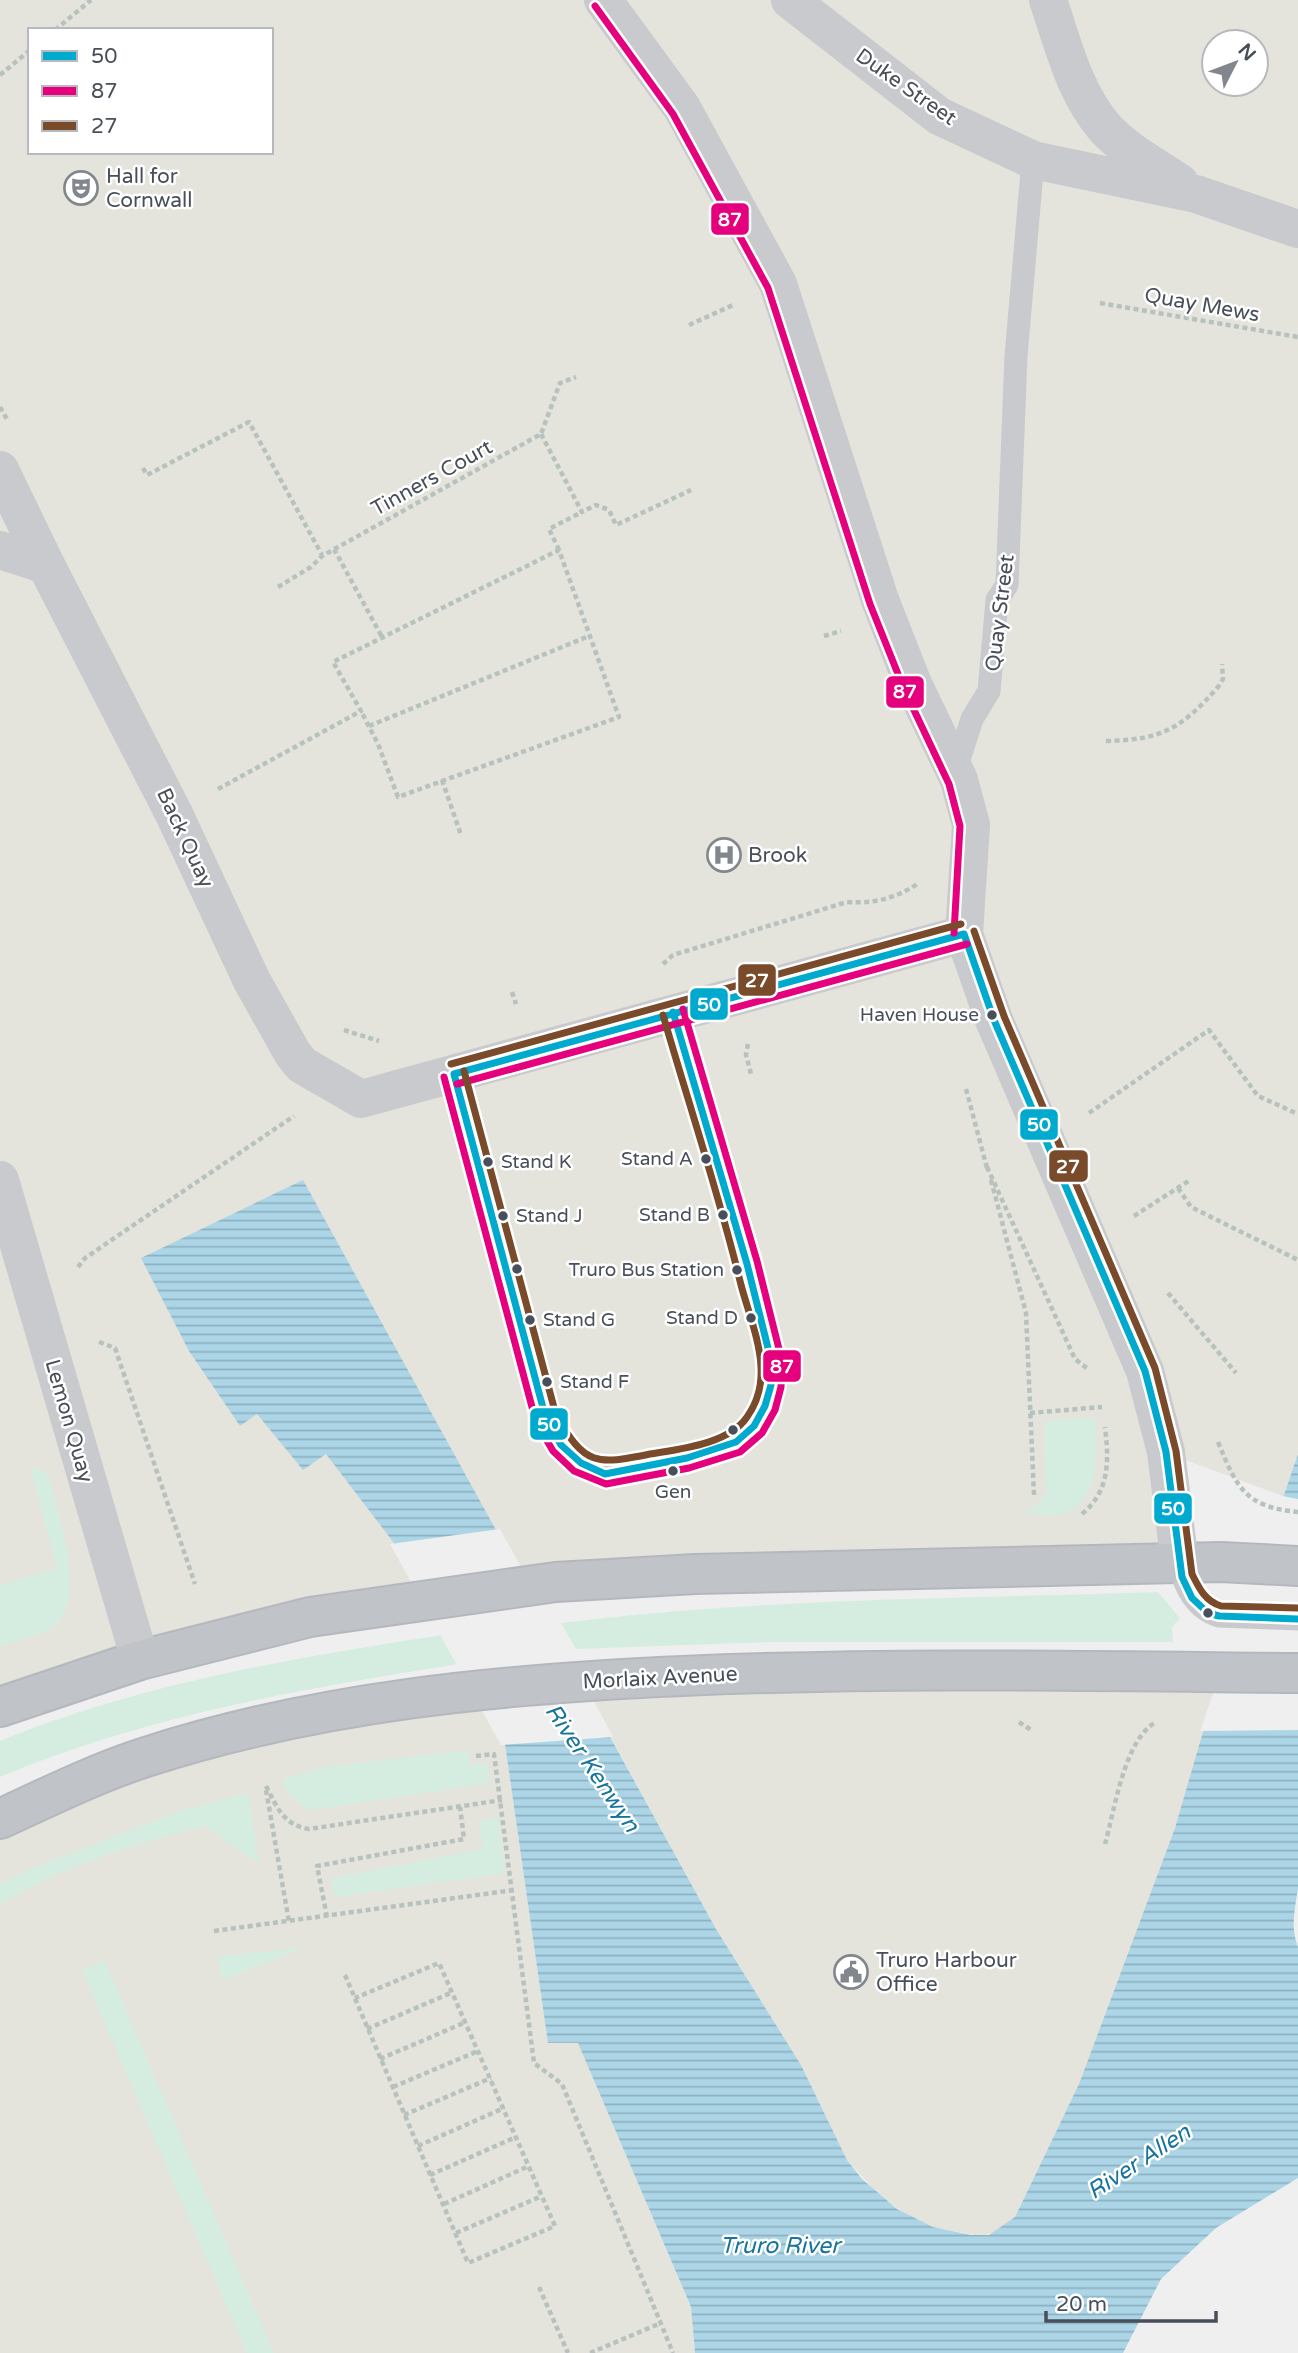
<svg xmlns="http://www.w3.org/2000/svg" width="1298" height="2353" font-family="'Varela Round',sans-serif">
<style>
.commercial{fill:#e4e3dc;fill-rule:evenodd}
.garden{fill:#d5ede0}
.water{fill:url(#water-rules)}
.pier{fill:#efefef}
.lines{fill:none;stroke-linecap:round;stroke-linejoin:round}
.trunk-casing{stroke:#b4b8be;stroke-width:42}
.path{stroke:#b7c2bf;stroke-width:4.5;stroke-dasharray:5 3.5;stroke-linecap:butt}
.service{stroke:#c9cacd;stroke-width:23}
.minor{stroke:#c9cacd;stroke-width:38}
.trunk{stroke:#c0c3c8;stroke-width:38}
.bus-1-casing{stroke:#fff;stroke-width:12}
.bus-2-casing{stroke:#fff;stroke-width:12}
.bus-3-casing{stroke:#fff;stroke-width:12}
.bus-1{stroke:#00a9ce;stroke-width:7}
.bus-2{stroke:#e5007d;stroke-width:7}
.bus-3{stroke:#7a4b2a;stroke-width:7}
.bus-dot{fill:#484f5a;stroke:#fff;stroke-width:2.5}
.labels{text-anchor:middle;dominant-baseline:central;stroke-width:5;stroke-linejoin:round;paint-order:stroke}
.bus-label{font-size:19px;fill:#484f5a;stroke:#fff;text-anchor:end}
.street-label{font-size:21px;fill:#484f5a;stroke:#fff}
.poi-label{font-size:21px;fill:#484f5a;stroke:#fff;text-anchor:start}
.water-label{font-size:23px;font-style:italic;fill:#18749c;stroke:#fff}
.line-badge{stroke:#fff;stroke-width:2.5}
.badge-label{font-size:19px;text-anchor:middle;font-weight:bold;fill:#fff}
</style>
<defs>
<pattern id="water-rules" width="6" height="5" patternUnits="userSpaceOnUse" patternTransform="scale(1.75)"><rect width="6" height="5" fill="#acd6e7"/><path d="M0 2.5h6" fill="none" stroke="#8eb0be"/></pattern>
</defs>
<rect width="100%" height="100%" fill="#efefef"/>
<path class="commercial" d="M0 0H1298V1455L1288 1498 1167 1453 1180 1564 389 1605 0 1707ZM30 30H271V152H30ZM1214 42H1256V84H1214Z
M1224 1672 1175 1828 1079 2084 1015 2217 998 2231 981 2236 933 2227 913 2219 879 2195 847 2160 801 2065 716 1929 580 1681Z
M475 1691 505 1744 548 2042H578L691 2308 695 2353H0V1819L85 1779Z"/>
<path class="garden" d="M1094 1418C1099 1449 1100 1509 1056 1515 1045 1516 1033 1513 1022 1512L1035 1508 1046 1493 1045 1421Z
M30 1466 48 1474C57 1513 85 1586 59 1621 47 1636 18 1640 0 1646V1586L57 1568Z
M1158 1592 1180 1618 1172 1627 1173 1642H768L576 1649 561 1623C758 1598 959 1599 1158 1592Z
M443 1635 459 1664C302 1689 148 1715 0 1777V1741C142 1683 293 1658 443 1635Z
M468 1750 470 1765 487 1763 490 1783 312 1810C298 1803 285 1796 283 1779L325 1767Z
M248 1793 259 1864 205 1826C134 1843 63 1867 0 1904V1884L26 1871 179 1811Z
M499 1818 505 1873 335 1897 332 1878 483 1849 479 1821Z
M304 1947 295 1951 222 1981 218 1957Z
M105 1960 106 1964 274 2353H247L82 1970Z"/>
<path class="water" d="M303 1180 716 1929 801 2065 847 2160 862 2179 897 2209 933 2227 971 2235H989L1015 2217 1079 2084 1175 1828 1203 1732 1298 1454V1888C1295 1909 1290 1927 1298 1947V2178L1216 2228 1161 2279 1123 2353H695L691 2307 578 2043H548L505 1744 394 1543 326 1454 303 1470 257 1414 240 1426 189 1351 141 1258Z"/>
<path class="pier" d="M1282 1496 1298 1499V1730L1200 1731Z
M500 1529 583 1680 613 1737 501 1745 390 1544Z"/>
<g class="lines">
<g class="trunk-casing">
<path id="trunk" d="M0 1707 140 1660 310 1617 556 1582 695 1574 1221 1562 1298 1566
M0 1819C48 1797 96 1773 146 1757 319 1701 501 1684 682 1676 887 1667 1093 1671 1298 1673"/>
</g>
<path class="path" d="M55 30 91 0
M0 75 30 50
M1100 303 1298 337
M689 325 733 305
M0 407 8 421
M541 434 582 512 596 505 609 510 616 525 691 490
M143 468 147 475 249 422 322 555
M334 549 382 637
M559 550 549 529 582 512
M278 587 311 567 322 556 541 434 560 383 576 377
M824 636 841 631
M369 726 589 636
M1106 741C1162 740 1182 728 1218 687L1223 679 1222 664
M442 780 461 835
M218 789 361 711 333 662 559 550 619 717 398 797 378 744 361 711
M663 964 673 955 847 902C875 904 896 898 919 883
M512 992 516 1004
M344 1030 379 1041
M748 1044 746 1055 751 1074
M966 1089 987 1168
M1089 1113 1209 1030 1258 1096 1298 1114
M987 1167 1075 1359 1089 1370
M991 1180 1026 1313 1034 1495
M1178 1188 1191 1207 1298 1260
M1134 1216 1190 1180
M78 1267 85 1258 294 1116
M1168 1293 1236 1373
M99 1342 115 1348 195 1584
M1030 1413 1102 1407
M1218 1442C1237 1488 1245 1507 1298 1512
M1082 1514C1110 1491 1109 1461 1105 1427
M1019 1722 1031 1730
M476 1756 494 1754 534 2063 562 2084 673 2353
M266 1786C277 1807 283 1825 309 1829L502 1800
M266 1790 289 1922
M1105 1844C1115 1809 1124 1740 1156 1722
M327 1917 317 1866 464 1839 460 1807
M214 1931 514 1890
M345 1975 468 2263 555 2226 439 1963 355 1998
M367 2029 453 1992
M380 2059 466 2022
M393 2087 478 2051
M404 2115 491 2078
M418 2146 504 2108
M430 2175 516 2137
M444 2204 529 2166
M456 2233 542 2196
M539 2287 568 2353
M590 2353 661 2323"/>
<path class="service" d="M956 769 972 719 989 691 997 600 1007 585 1016 356 1033 160
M454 1074 546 1419 561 1445 581 1463 605 1474 687 1458 736 1442 754 1426 765 1406 771 1385 772 1364 747 1264 673 1012
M1180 1564C1184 1587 1196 1609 1219 1616L1298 1619"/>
<path class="minor" d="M603 0 682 108 778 284 880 600 913 684 959 780 971 825 964 934 994 1020 1145 1371 1166 1452 1180 1564
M790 0 939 116 1033 160 1196 194 1298 229
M1048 0C1063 44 1074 92 1105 128 1125 150 1155 166 1180 183
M0 470 46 565
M0 550 46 565 174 814 252 981 293 1054 302 1065 361 1099 964 934
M0 1180 140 1660"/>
<use href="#trunk" class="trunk"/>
<g class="bus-1-casing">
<path id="bus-1" d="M964 934 994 1020 1145 1371 1166 1452 1182 1577 1192 1598 1208 1613 1219 1616 1298 1619
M454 1074 546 1419 561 1445 581 1463 605 1474 687 1458 736 1442 754 1426 765 1406 771 1385 772 1364 747 1264 673 1012
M454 1074 964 934"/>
</g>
<g class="bus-2-casing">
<path id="bus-2" d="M595 6 673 114 768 288 870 604 904 689 949 784 960 826 954 933
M444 1077 536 1422 553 1451 574 1471 606 1484 689 1468 740 1452 762 1433 775 1410 781 1387 782 1361 757 1261 683 1009
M457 1084 967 944"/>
</g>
<g class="bus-3-casing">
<path id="bus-3" d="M974 931 1004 1016 1155 1368 1176 1451 1192 1574C1199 1588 1205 1601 1221 1606L1298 1608
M451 1064 961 924
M464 1071 556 1415C585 1466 596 1465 650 1454 680 1449 729 1444 747 1417 757 1403 762 1385 761 1367 760 1341 748 1311 741 1285 719 1194 689 1105 663 1015"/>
</g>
<use href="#bus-1" class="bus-1"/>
<use href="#bus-2" class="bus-2"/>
<use href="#bus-3" class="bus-3"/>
</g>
<defs>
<g id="theatre-ring" transform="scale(1.75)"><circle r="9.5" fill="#fff" stroke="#82878e" stroke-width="1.5"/><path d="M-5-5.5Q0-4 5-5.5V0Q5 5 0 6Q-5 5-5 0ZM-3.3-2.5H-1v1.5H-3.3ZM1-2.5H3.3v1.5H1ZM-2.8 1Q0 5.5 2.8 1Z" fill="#82878e"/></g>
<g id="hospital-ring" transform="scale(1.75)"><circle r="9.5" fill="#fff" stroke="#82878e" stroke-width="1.5"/><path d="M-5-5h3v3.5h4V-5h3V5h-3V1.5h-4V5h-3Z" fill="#82878e"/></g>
<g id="civic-ring" transform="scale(1.75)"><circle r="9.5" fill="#fff" stroke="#82878e" stroke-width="1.5"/><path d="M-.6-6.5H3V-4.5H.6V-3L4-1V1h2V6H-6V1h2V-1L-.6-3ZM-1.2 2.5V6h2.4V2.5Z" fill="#82878e"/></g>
</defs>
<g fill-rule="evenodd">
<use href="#theatre-ring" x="81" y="188"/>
<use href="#hospital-ring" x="724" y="855"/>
<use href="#civic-ring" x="851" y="1972"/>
</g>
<g class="bus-dot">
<circle cx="992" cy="1015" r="6"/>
<circle cx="706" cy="1159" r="6"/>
<circle cx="488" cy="1162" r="6"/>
<circle cx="723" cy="1215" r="6"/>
<circle cx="503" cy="1216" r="6"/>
<circle cx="517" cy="1269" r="6"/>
<circle cx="737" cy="1270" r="6"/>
<circle cx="751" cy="1318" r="6"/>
<circle cx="530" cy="1320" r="6"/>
<circle cx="547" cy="1382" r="6"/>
<circle cx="733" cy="1430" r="6"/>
<circle cx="673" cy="1471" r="6"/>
<circle cx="1208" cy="1613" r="6"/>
</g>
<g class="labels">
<g class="bus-label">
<text x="979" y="1015">Haven House</text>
<text x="693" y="1159">Stand A</text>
<text x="501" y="1162" text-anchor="start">Stand K</text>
<text x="710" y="1215">Stand B</text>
<text x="516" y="1216" text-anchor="start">Stand J</text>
<text x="724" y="1270">Truro Bus Station</text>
<text x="738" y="1318">Stand D</text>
<text x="543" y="1320" text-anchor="start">Stand G</text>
<text x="560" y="1382" text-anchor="start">Stand F</text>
<text x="673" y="1492" text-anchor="middle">Gen</text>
</g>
<g class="street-label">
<text transform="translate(906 87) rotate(35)">Duke Street</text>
<text transform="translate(1202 305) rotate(10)">Quay Mews</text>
<text transform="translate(432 478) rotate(-29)">Tinners Court</text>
<text transform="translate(1000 613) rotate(-83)">Quay Street</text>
<text transform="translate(185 838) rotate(65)">Back Quay</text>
<text transform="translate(69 1421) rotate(74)">Lemon Quay</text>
<text transform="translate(660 1678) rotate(-3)">Morlaix Avenue</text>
</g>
<g class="poi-label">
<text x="106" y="176">Hall for<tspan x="106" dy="24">Cornwall</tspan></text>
<text x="748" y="855">Brook</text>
<text x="876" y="1960">Truro Harbour<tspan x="876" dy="24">Office</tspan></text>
</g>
<g class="water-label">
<text transform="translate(592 1768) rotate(56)">River Kenwyn</text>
<text transform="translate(1139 2162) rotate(-33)">River Allen</text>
<text x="780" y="2246">Truro River</text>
</g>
</g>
<g class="line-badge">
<rect x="710" y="202" width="40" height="34" rx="7" fill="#e5007d"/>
<rect x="885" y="675" width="40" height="34" rx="7" fill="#e5007d"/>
<rect x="737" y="963" width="40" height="34" rx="7" fill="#7a4b2a"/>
<rect x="689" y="987" width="40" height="34" rx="7" fill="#00a9ce"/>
<rect x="1019" y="1108" width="40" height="33" rx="7" fill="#00a9ce"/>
<rect x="1048" y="1149" width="41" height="34" rx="7" fill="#7a4b2a"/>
<rect x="762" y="1349" width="40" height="34" rx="7" fill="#e5007d"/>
<rect x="529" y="1407" width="40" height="34" rx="7" fill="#00a9ce"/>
<rect x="1153" y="1492" width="40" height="33" rx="7" fill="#00a9ce"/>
</g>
<g class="badge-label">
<text x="730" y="226">87</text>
<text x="905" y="698">87</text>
<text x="757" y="987">27</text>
<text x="709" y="1011">50</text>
<text x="1039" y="1131">50</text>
<text x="1068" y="1173">27</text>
<text x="782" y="1373">87</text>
<text x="549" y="1431">50</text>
<text x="1173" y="1515">50</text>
</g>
<rect x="28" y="28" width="245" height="126" fill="#ffffff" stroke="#b6b9bd" stroke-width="2"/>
<rect x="42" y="51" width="35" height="10" fill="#00a9ce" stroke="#b6b9bd" stroke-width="2"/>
<text x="91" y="63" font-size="21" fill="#484f5a">50</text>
<rect x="42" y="86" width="35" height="10" fill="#e5007d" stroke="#b6b9bd" stroke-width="2"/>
<text x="91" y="98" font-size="21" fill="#484f5a">87</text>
<rect x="42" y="121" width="35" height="10" fill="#7a4b2a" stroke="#b6b9bd" stroke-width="2"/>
<text x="91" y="133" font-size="21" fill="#484f5a">27</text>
<g transform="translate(1235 63) rotate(48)"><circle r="33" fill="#ffffff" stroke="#b6b9bd" stroke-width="2"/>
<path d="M0-5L12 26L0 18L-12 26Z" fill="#82878e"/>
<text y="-10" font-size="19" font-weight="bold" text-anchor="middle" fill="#484f5a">N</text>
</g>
<path d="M1046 2311v10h170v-10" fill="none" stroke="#484f5a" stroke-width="3.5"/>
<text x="1056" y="2311" font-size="21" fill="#484f5a" stroke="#ffffff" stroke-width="5" paint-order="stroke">20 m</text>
</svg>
